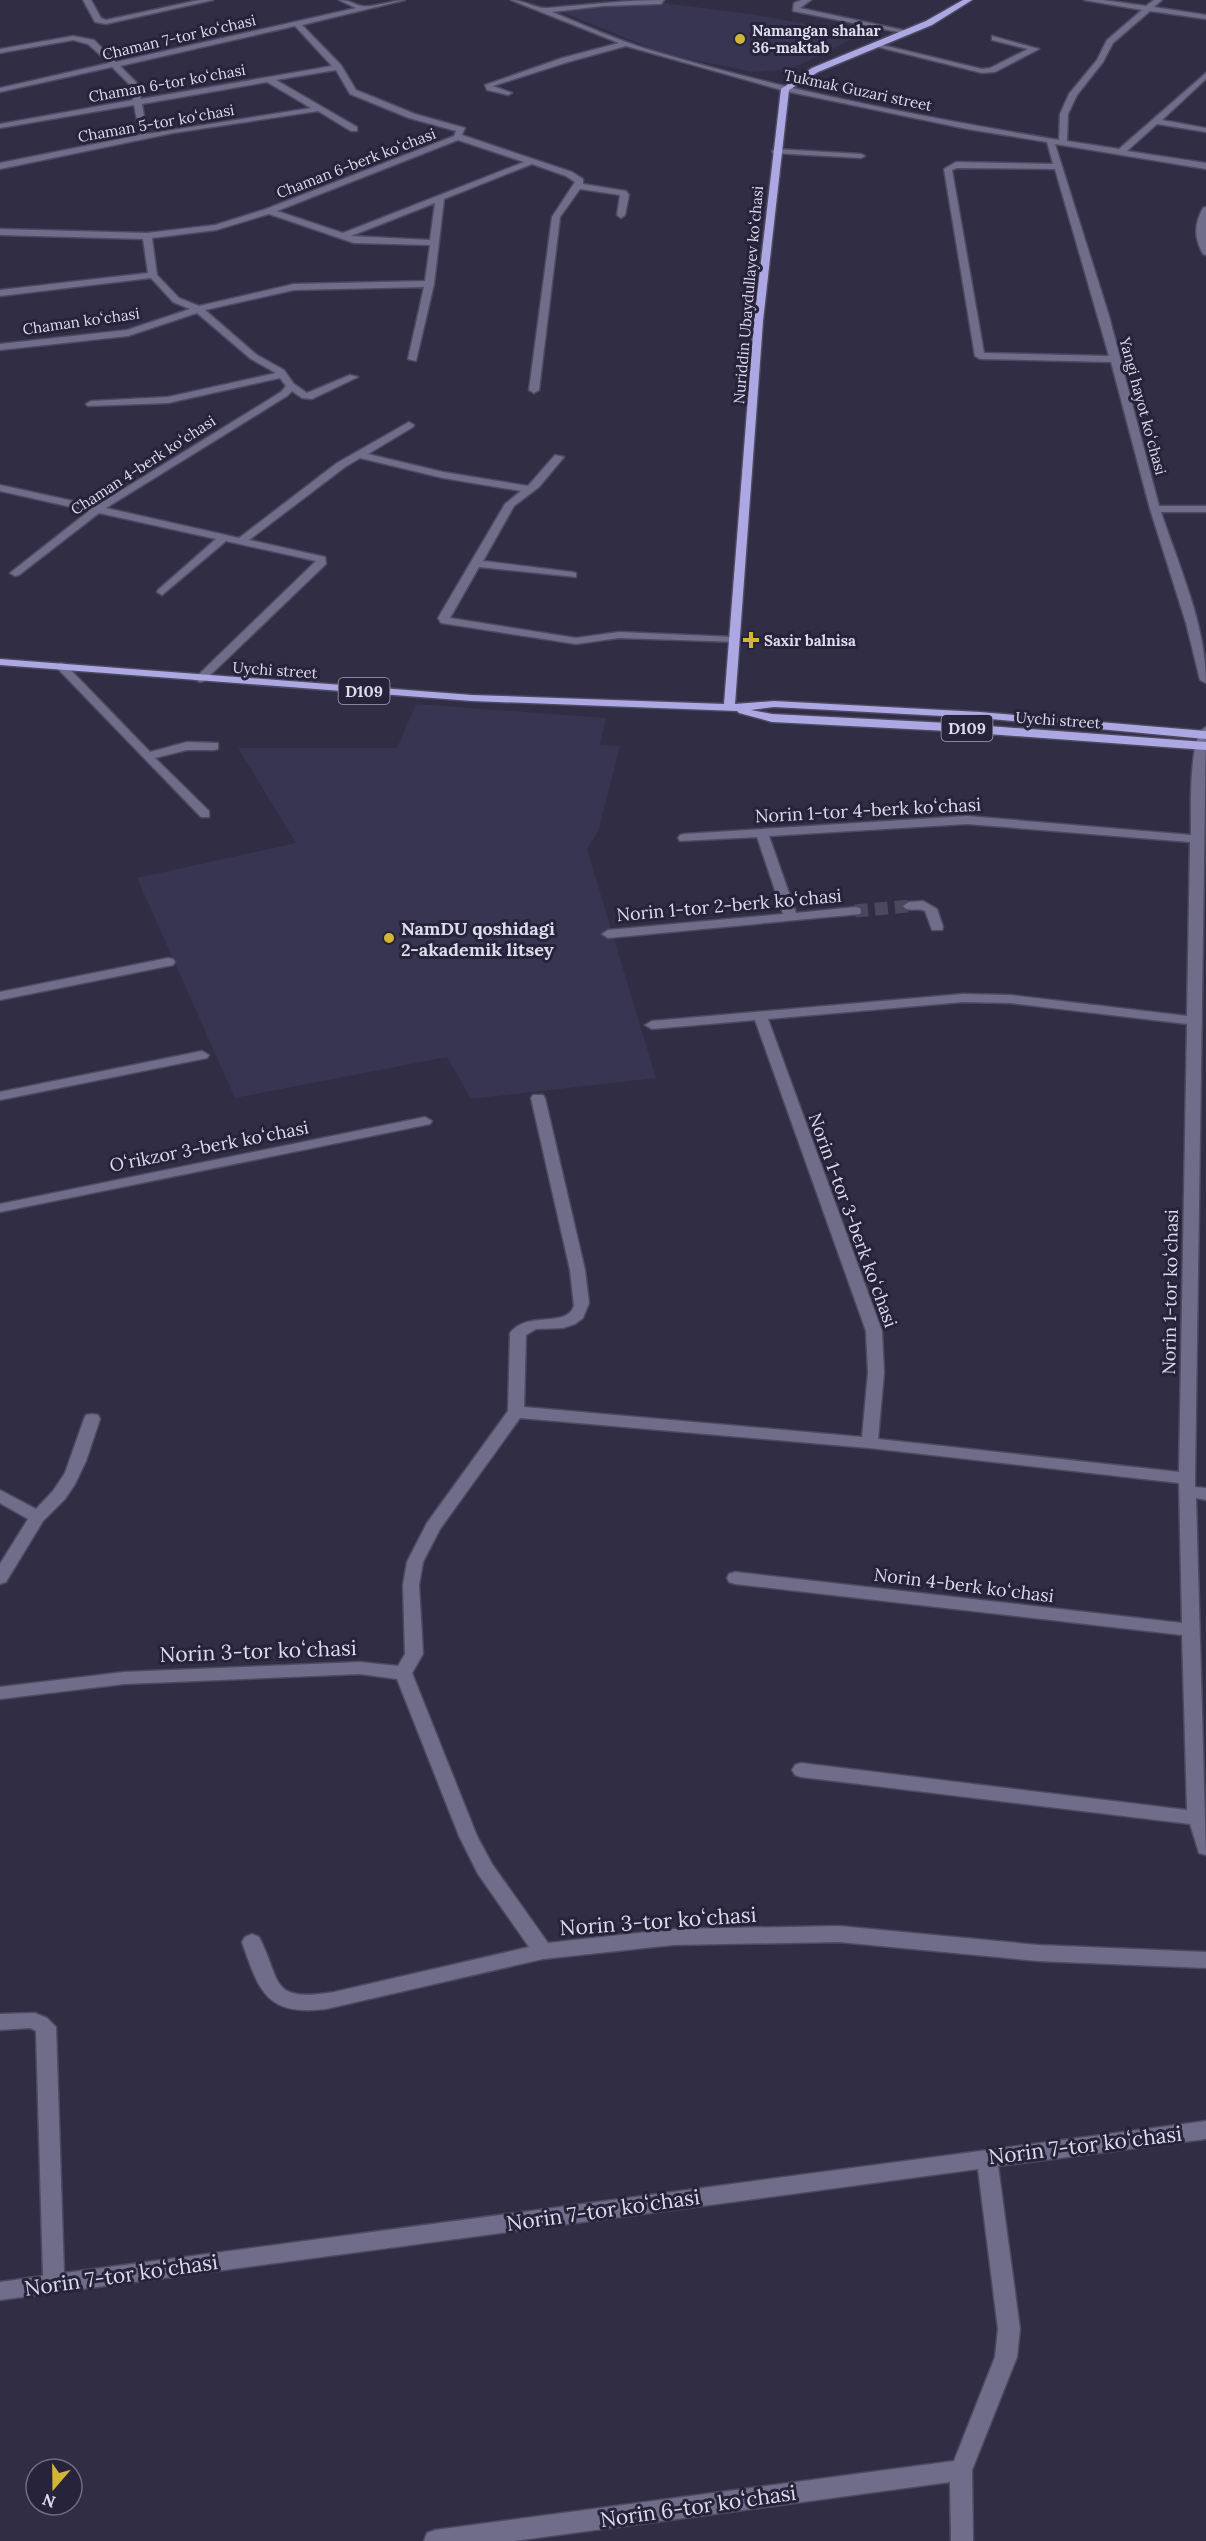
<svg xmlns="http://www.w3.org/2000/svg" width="1206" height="2541" font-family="Lora,serif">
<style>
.built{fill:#383553}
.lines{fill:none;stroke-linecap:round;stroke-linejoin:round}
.minor-tunnel{stroke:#4a475e;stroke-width:13;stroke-dasharray:13 7;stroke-linecap:butt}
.minor-casing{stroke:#4c4960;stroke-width:3}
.major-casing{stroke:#4c4960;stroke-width:3}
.minor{fill:#6f6d8a;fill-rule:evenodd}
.major{fill:#ada7e4;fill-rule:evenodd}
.poi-dot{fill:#d2b736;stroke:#26233a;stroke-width:2}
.labels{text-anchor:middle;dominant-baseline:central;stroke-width:6;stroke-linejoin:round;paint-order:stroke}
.far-poi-label{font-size:15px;font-weight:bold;fill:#dddcec;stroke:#26233a;text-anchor:start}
.far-street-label{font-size:15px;fill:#dddcec;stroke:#26233a}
.shield{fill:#26233a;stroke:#a6a4b7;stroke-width:1.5}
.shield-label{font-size:16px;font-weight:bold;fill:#dddcec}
.street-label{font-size:18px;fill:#dddcec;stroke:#26233a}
.poi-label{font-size:18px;font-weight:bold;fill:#dddcec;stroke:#26233a;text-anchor:start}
.near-street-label{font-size:21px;fill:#dddcec;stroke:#26233a}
</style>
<rect width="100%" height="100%" fill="#302d45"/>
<path class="built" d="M663 3 750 14 834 29 847 23 873 29 791 69 753 72 665 54 557 10 574 6Z
M416 704 606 718 600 745 620 746 598 832 587 849 656 1078 471 1099 447 1057 235 1098 137 878 296 843 238 748H397Z"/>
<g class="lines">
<path class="minor-tunnel" d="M855 911 909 906"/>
<g class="minor-casing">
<path id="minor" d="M83 0H91L101 18 106 20 199 0H213L106 24 95 22Z
M339 0C349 0 353 4 362 6 372 8 393 0 405 0L302 25 341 65 356 90 415 114 465 128 462 135 572 172 583 179V184L626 191 629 195 625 215 621 218 617 215 620 195 580 189 560 217 539 390 534 393 529 390 552 217 575 182 566 176 532 164 444 199 434 284 416 361 408 359 424 287 294 290 205 310 257 355 284 370 294 384 307 393 350 375 358 377 312 399 302 398 292 391 287 396 106 508 239 538 337 463 409 422 414 425 413 427 368 454 443 472 528 486 555 455 564 457 539 487 514 506 483 561 572 572 576 573V577L479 567 450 618 576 638 619 632 735 637 739 638V642L619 638 576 644 441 623 438 618 505 504 521 491 443 478 360 458 345 467 249 540 325 557 326 564 204 681 200 682 194 679 316 561 226 541 162 595 157 592 158 590 216 539 99 513 19 575 15 576 10 573 89 511 0 491V485L96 506 281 392 286 386 280 378 168 403 88 406 86 404 91 401 168 397 276 373 251 359 197 313 128 336 0 350V344L127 330 190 309 173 302 151 278 0 296V290L148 273 143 239 0 235V229L147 233 215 225 266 209 454 136 456 131 409 118 350 94 336 70 276 80 357 127V131H351L318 111 173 133 0 169V163L140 135 134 105 0 128V124L133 100 130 85 112 67 0 92V88L109 63 88 44 73 40 0 53V49L73 36 94 40 116 62 356 8ZM295 26 332 66 141 99 138 84 120 66ZM267 82 311 108 147 134 142 104ZM458 140 524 162 343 233 277 211ZM435 203 430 240 351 236ZM269 214 354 243 430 245 425 281 294 284 199 306 179 298 157 275 152 238 216 230Z
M511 0C524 0 536 9 547 8 586 5 624 0 664 0L661 4 603 6 552 12C584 25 617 40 650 50 783 90 922 117 1059 140L1060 114 1069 94 1097 60 1107 40 1142 10 1084 0H1103L1146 6 1154 0H1162L1154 7 1206 15V19L1150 11 1113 43 1103 62 1077 95 1068 114 1067 141 1119 149 1206 73V79L1162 120 1206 128V132L1157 124 1127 151 1206 163V169L1055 144 1109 316 1159 506H1206V512H1161C1179 567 1206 625 1206 683L1200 680 1186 623 1150 509 1111 362 980 359 975 356 944 169 956 162 1053 164 1047 142 967 129 785 91 626 46 568 62 493 86 512 93 508 95 487 90 485 85 562 58 619 43ZM957 168 1055 169 1109 356 984 353 952 170Z
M801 0H811L800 8 912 32 908 34 793 11 794 3Z
M992 36 1039 49 995 72 982 73 870 45 874 43 982 69 990 68 1028 49 992 40Z
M776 149 861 154 865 156 861 158 773 153 772 151Z
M1206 207V255L1203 254C1194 238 1194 224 1203 208Z
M61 663 65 664 150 752 187 742 218 743V749L214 750H187L155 758 209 811V817H201L57 668 55 666Z
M1206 727 1195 1478V1487L1206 1488V1500L1196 1498 1206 1855 1199 1853 1190 1824 801 1777 795 1775 792 1770 795 1765 801 1763 1187 1810 1182 1635 735 1584 729 1582 727 1578 729 1574 735 1572 1182 1623 1179 1483 869 1448 520 1418 440 1529 423 1562 419 1585 423 1654 412 1673 477 1836 492 1864 548 1943 673 1929 839 1926 1038 1945 1206 1952V1968L1038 1961 839 1942 673 1945 543 1959 326 2009C266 2016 259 1991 242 1942L245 1937 252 1934 259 1937C282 1981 268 2003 334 1992L529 1947 478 1874 459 1836 397 1679 360 1674 124 1684 0 1699V1687L124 1672 360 1662 398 1666 405 1654 403 1585 407 1562 427 1523 508 1411 510 1333C527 1310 566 1329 574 1306L570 1270 531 1098 533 1095H543L545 1098 585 1270 589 1303 583 1318 575 1324 563 1328 536 1329 526 1335 524 1407 862 1437 868 1373 866 1331 755 1020 652 1029 645 1025 652 1021 963 994 1010 995 1187 1016 1190 842 967 824 769 836 796 913 855 907 860 908 861 911 860 914 608 938 602 934 608 930 783 914 757 837 680 841 678 838 680 835 684 834 967 816 1191 835C1191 816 1188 734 1206 727ZM963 1002 1010 1003 1187 1024 1179 1472 878 1439 884 1373 882 1331 768 1019Z
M923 901 937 909 943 927 942 930H932L925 911C918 907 908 913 903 906L909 902Z
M168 958 173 959 175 962 173 965 0 1000V992Z
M202 1051 209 1055 207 1058 0 1100V1092Z
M425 1117 432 1121 430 1124 0 1212V1204Z
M92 1414 98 1415 100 1419 86 1461 75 1484 65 1499 43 1521 6 1582 0 1584V1564L28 1519 0 1503V1490L36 1509 53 1491 65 1473 84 1419 86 1415Z
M35 2013 47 2018 56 2027 64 2273 1206 2121V2139L998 2166 1020 2329 1017 2357 972 2470 973 2541H951L950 2482 514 2541H424L427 2533 435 2530 954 2461 995 2357 998 2329 978 2169 0 2300V2282L43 2276 36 2031 30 2028 0 2030V2014Z"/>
</g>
<g class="major-casing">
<path id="major" d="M963 0H972L932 25 818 72 789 90 763 321 735 704 774 701 980 712 1206 731V739L980 718 774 707 751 710 772 714 948 723 1206 742V750L948 731 772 722 739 713 737 711 472 701 0 665V659L472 695 724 704 754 321 781 89 812 68 926 21Z"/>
</g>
<use href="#minor" class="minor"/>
<use href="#major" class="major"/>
</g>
<g class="poi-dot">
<circle cx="740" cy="39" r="6"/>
<path d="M748 631h6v6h6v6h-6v6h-6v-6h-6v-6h6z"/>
<circle cx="389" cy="938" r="6"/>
</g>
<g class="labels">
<g class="far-poi-label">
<text x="752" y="30">Namangan shahar<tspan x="752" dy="17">36-maktab</tspan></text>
<text x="764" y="640">Saxir balnisa</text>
</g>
<g class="far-street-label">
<text transform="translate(179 37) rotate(-13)">Chaman 7-tor koʻchasi</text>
<text transform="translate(167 83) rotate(-10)">Chaman 6-tor koʻchasi</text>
<text transform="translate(858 90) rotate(12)">Tukmak Guzari street</text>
<text transform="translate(156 123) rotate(-10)">Chaman 5-tor koʻchasi</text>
<text transform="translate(356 163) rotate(-21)">Chaman 6-berk koʻchasi</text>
<text transform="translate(748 295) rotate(-85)">Nuriddin Ubaydullayev koʻchasi</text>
<text transform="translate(81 321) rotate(-8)">Chaman koʻchasi</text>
<text transform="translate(1143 406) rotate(75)">Yangi hayot koʻchasi</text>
<text transform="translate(143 465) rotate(-33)">Chaman 4-berk koʻchasi</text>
<text transform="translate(275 670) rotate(4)">Uychi street</text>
<text transform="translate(1058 720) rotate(4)">Uychi street</text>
</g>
<g class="shield">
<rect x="338.5" y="678" width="51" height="26" rx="4.5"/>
<rect x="941.5" y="715" width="51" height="26" rx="4.5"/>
</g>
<g class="shield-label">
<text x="364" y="691">D109</text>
<text x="967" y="728">D109</text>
</g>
<g class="street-label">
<text transform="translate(868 810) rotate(-3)">Norin 1-tor 4-berk koʻchasi</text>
<text transform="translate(729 905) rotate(-5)">Norin 1-tor 2-berk koʻchasi</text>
<text transform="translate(209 1146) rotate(-11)">Oʻrikzor 3-berk koʻchasi</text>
<text transform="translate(853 1220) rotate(70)">Norin 1-tor 3-berk koʻchasi</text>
<text transform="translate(1170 1292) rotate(-89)">Norin 1-tor koʻchasi</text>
<text transform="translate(964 1585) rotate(7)">Norin 4-berk koʻchasi</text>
</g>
<g class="poi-label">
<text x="401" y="928">NamDU qoshidagi<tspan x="401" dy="21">2-akademik litsey</tspan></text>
</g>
<g class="near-street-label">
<text transform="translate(258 1651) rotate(-2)">Norin 3-tor koʻchasi</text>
<text transform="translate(658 1921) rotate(-4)">Norin 3-tor koʻchasi</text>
<text transform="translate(1085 2145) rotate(-7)">Norin 7-tor koʻchasi</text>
<text transform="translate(603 2210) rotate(-8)">Norin 7-tor koʻchasi</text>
<text transform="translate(121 2275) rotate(-8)">Norin 7-tor koʻchasi</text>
<text transform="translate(698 2506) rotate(-8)">Norin 6-tor koʻchasi</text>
</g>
</g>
<g transform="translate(54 2487) rotate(200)"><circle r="28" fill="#26233a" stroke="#6f6d81" stroke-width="1.5"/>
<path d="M0-4.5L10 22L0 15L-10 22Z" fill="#d2b736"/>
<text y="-9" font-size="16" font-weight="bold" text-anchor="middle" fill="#dddcec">N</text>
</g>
</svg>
